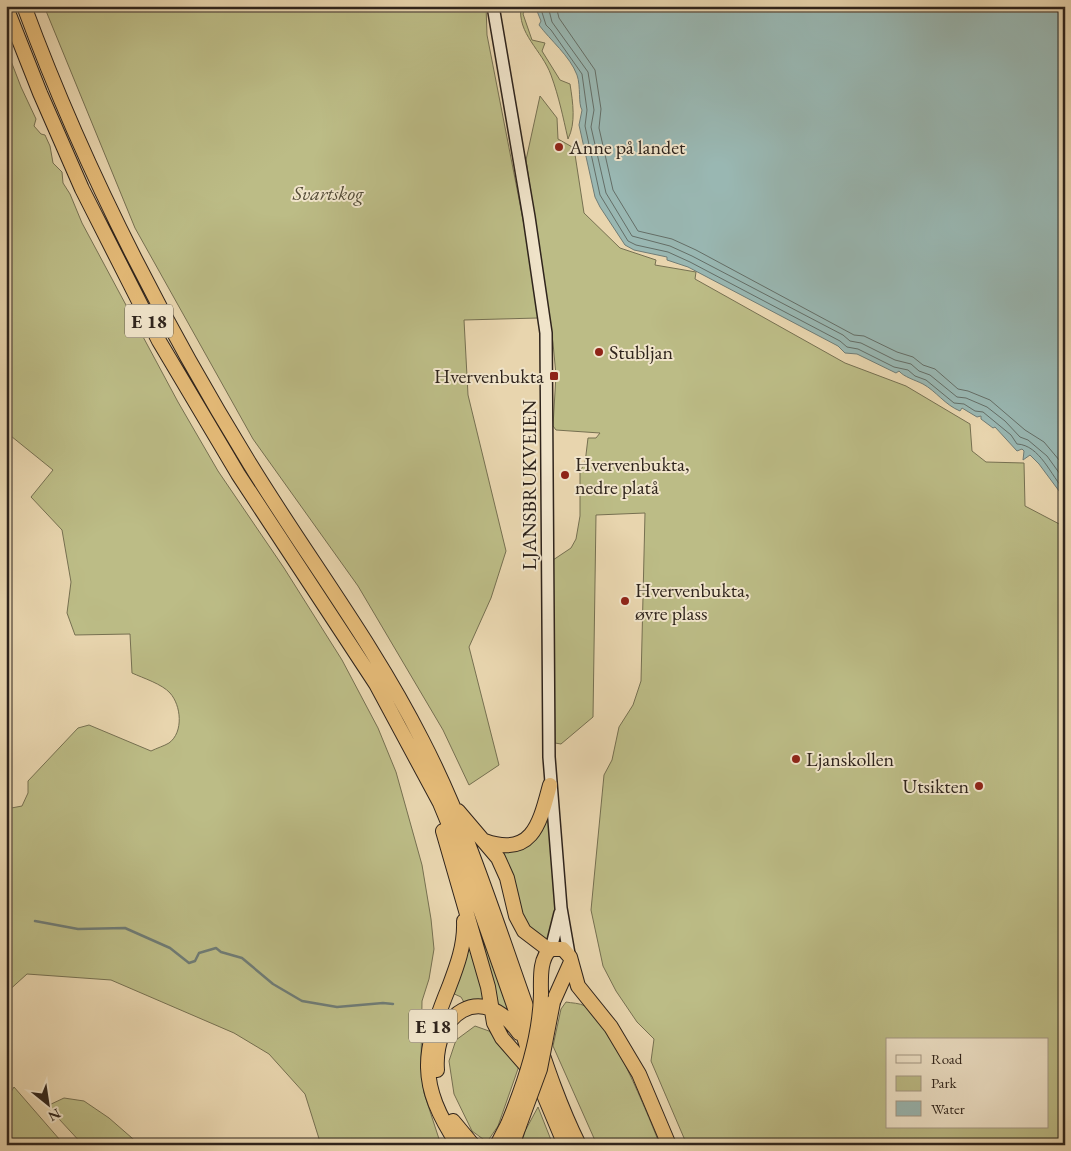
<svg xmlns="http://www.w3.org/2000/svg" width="1071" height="1151" font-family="'EB Garamond',serif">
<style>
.green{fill:#bcbc86;stroke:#767051;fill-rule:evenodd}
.water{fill:#99b7b2;stroke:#6f7c76}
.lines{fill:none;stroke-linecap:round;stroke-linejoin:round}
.shore{stroke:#646e67;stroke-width:1}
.stream{stroke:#6f7c76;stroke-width:2.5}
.secondary-casing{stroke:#2f241c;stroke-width:14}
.highway-casing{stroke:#2f241c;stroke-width:16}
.secondary{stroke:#f0e4ca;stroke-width:11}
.highway{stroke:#e4ba77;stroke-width:14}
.highway-bridge-casing{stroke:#2f241c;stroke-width:16;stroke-linecap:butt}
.highway-bridge{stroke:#e4ba77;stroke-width:14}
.poi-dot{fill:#8f2418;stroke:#f0e4ca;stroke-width:2}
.labels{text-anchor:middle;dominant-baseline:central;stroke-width:4;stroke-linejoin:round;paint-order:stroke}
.shield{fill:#f0e4ca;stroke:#695e50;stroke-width:1}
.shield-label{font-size:19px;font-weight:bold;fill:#2f241c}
.poi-label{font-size:20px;fill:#2f241c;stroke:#f0e4ca;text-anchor:start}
.park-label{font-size:20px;font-style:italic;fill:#524a36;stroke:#f0e4ca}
.street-label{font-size:20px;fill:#2f241c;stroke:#f0e4ca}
</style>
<rect width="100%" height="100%" fill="#e8d5ae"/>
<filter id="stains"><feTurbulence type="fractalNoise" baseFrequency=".004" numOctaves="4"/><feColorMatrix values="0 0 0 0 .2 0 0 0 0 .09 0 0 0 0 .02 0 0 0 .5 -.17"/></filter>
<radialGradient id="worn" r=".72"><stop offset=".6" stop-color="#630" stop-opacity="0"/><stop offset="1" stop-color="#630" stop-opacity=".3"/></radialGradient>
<path class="green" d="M44 6H486L487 35 533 271 538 318 464 320 468 395 506 551 491 598 469 647 499 765 469 785 443 730 358 586 253 439 135 228Z
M521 6H526L523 14 532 40 545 43 542 51 560 80 570 84C573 103 576 123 568 139 563 117 559 97 551 75 542 50 517 34 521 6Z
M6 48 21 87 36 119 34 126 41 134 45 135 50 146 53 163 62 172 63 183 70 194 82 223 178 402 218 471 284 568 342 660 378 728 396 772 422 865 431 919 434 949 429 979 422 1001 421 1066 424 1093 441 1145H321L305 1094 269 1054 234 1033 111 980 27 974 6 993V809L22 806 28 793V781L78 728 89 725 151 751C157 748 164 746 169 743 184 732 181 705 170 693 162 684 143 678 132 673L130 634 75 635 67 613 71 582 62 530 31 497 53 470 6 432Z
M540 96 557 118 558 139 574 148 584 213 620 248 656 260 655 265 696 272 695 279 845 363 906 386 970 424 972 451 986 462 1024 463 1025 506 1065 527V1145H687L651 1061 654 1039 637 1022 616 991 603 966 591 910 604 775 612 760 619 727 633 705 641 681 645 513 596 515 593 717 561 744 555 743 553 560 571 548 576 539 580 516V471L585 463 588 438H596L600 433 556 430 553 426 556 375 553 343 526 160ZM887 1040H1047V1127H887Z
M548 815 556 911 548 941 527 929 499 849 505 850Z
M464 879 513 1015 494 1004Z
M468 938 488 1002 465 1004 461 997 450 992Z
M566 1002C571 1003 580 1003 585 1006 610 1020 648 1115 660 1145H597L553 1046 561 1009Z
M475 1026 489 1031 519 1066 498 1126 487 1142 472 1131 454 1094 449 1061 456 1040Z
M14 1087 60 1140 64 1145 6 1144V1100Z
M64 1098 84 1101 109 1118 140 1145H83L47 1106Z
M538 1107 553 1145H521L525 1131Z"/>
<path class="water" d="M535 6H1065V499L1039 464 1030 455 1023 460 1024 451 1022 449 1017 451 995 427 993 428 981 419V416L977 417 962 408 960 411C945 405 936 391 923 384 915 380 904 377 899 371L896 373 857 354 845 353 838 346 688 267 667 260V257L634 250 625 245 600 207 595 197 579 125 582 110C578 104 581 86 577 75 570 56 550 40 539 25L541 21Z"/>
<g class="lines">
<path class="shore" d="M540 6 546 25 551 30 582 74 587 110 585 126 600 195 628 241 636 245 668 252 690 262 840 341 847 347 858 349 894 367 908 370 915 376 926 380 954 403 964 404 975 411 983 412 1011 435 1017 444C1040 445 1051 476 1065 491
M548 6 552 22 588 72 594 110 591 127 606 193 632 236 670 246 692 256 843 335 850 341 861 343 895 360 911 364 919 371 930 375 957 397 966 398 987 407 1005 421 1020 437 1028 440 1047 456 1065 481
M556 6 559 18 595 70 601 109 599 128 613 190 638 231 672 239 696 250 854 335 864 336 897 352 913 357 923 365 935 369 958 389 968 391 990 400 1025 430 1044 442 1065 467"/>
<path class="stream" d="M35 921 78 929 125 928 170 948 189 963 195 961 199 953 216 948 221 952 242 958 273 984 302 1001 337 1007 383 1003 393 1004"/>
<g class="secondary-casing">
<path id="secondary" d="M493 6 529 217 546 333 549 757 561 908 569 954
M551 949 560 913"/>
</g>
<g class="highway-casing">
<path id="highway" d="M24 6C83 166 161 319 250 464 307 557 373 643 422 740 468 829 497 926 531 1020 545 1062 559 1105 579 1145
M6 7 40 93 82 189 159 341 238 474 376 684 440 803 459 849 517 1014 536 1076 565 1145
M458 811 498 858 507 878 516 916 524 931 549 950
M443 831 488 987 494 1023 502 1038 530 1070
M485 841C533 858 540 822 550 785
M541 994C541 980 539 958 551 949H563L570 957 578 986 611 1027 639 1074 669 1145
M553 1002 570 964
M437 1070C433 1015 481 979 519 1033
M453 1121 473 1145
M458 1145C417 1083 422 1053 449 987 457 966 465 945 464 921
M497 1145 508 1124
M512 1145 519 1126"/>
</g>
<use href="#secondary" class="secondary"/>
<use href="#highway" class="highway"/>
<g class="highway-bridge-casing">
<path id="highway-bridge" d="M508 1124C525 1082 540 1039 541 994
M519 1126 540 1069 553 1002"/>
</g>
<use href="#highway-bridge" class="highway-bridge"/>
</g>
<g class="poi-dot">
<circle cx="559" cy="147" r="5"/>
<circle cx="599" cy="352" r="5"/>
<rect x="549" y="371" width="10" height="10" rx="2.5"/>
<circle cx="565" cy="475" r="5"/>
<circle cx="625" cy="601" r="5"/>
<circle cx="796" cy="759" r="5"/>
<circle cx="979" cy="786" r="5"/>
</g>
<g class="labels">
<g class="shield">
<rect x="125" y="304.5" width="48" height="33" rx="4"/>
<rect x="409" y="1009.5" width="48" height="33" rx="4"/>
</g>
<g class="shield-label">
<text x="149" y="321">E 18</text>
<text x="433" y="1026">E 18</text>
</g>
<g class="poi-label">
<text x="569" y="147">Anne på landet</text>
<text x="609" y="352">Stubljan</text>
<text x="544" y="376" text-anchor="end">Hvervenbukta</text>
<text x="575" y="464">Hvervenbukta,<tspan x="575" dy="23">nedre platå</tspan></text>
<text x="635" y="590">Hvervenbukta,<tspan x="635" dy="23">øvre plass</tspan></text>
<text x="806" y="759">Ljanskollen</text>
<text x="969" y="786" text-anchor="end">Utsikten</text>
</g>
<g class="park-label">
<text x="328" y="193">Svartskog</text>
</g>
<g class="street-label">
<text transform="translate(529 485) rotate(-90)">LJANSBRUKVEIEN</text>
</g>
</g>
<rect width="1071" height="1151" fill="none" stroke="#e8d5ae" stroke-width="25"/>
<rect x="8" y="8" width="1056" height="1136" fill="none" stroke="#2f241c" stroke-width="2.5"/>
<rect x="12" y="12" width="1046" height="1126" fill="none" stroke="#2f241c"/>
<rect x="886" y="1038" width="162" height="90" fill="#f0e4ca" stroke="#a39784"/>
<rect x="896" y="1055" width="25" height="8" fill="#f0e4ca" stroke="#a39784"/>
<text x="931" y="1064" font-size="15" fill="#2f241c">Road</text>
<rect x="896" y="1076" width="25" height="15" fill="#bcbc86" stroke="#a39784"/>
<text x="931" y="1088" font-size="15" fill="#2f241c">Park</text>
<rect x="896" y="1101" width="25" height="15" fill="#99b7b2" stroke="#a39784"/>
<text x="931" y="1114" font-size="15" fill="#2f241c">Water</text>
<g transform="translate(48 1104) rotate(150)" stroke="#f0e4ca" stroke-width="4" paint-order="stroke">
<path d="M0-4L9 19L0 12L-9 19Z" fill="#2f241c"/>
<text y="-8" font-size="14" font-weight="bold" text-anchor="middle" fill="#2f241c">N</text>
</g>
<rect width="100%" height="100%" filter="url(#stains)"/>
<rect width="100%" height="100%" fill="url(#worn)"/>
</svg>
